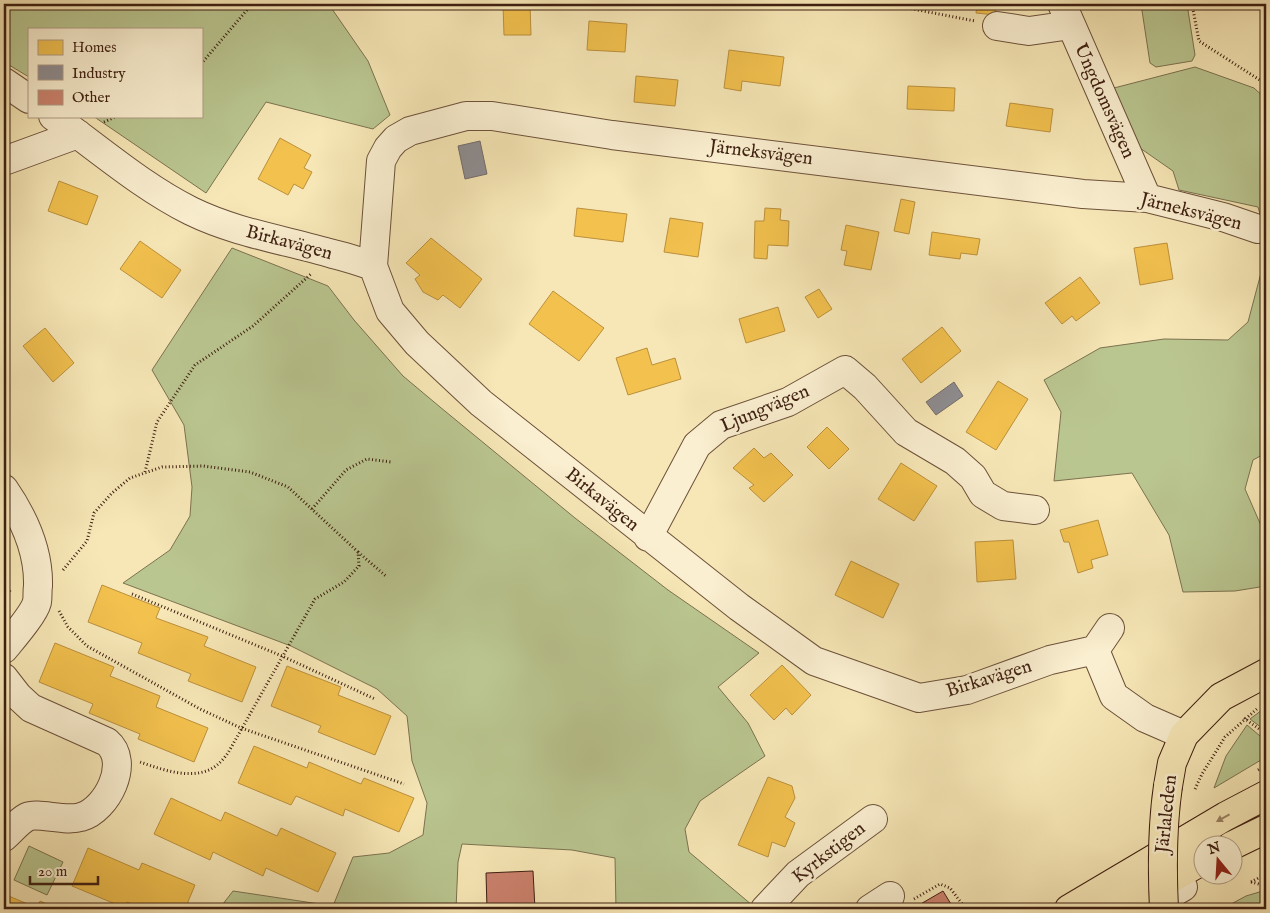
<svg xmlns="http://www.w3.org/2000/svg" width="1270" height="913" font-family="'IM FELL English',serif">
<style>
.green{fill:#bac690;stroke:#7c7250}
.homes{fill:#f2c14e;stroke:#bc903c}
.industry{fill:#8d8d92;stroke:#756c6b}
.building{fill:#cc826e;stroke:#3e1f11}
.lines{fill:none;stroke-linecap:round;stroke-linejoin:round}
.minor-casing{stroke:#6c513a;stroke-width:30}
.major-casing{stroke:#3e1f11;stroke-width:30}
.path{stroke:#3e1f11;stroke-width:3;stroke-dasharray:1 2.5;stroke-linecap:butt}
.minor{stroke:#faefd0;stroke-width:28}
.major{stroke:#f7e7b6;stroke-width:28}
.major-bridge-casing{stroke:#3e1f11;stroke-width:30;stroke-linecap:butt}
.major-bridge{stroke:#f7e7b6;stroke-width:28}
.oneway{fill:#9a8364}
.labels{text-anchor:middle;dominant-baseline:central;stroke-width:5;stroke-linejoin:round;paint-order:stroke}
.street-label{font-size:19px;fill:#3e1f11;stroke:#faefd0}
</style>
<rect width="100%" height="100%" fill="#f7e7b6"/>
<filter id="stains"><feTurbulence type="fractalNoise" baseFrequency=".004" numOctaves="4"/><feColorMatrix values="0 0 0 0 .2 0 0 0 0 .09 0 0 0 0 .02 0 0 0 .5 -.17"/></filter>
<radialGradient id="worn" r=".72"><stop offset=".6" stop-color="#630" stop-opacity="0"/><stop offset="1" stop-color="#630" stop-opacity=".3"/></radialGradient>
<path class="green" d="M4 4H337L332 9 368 61 390 115 373 129 266 102 206 193 93 116H201V29H29V77L4 62Z
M1141 4H1187L1195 55 1192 61 1156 67 1150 63Z
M1195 67 1254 88 1266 99V222L1262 221 1258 207 1179 190 1173 171 1140 148 1114 88Z
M232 248 328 286 354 320 403 376 440 407 575 518 668 590 759 653 718 687 748 723 765 756 700 801 685 829 689 852 752 905V909H616L615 858 572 850 462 844 458 862 456 909H219L233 891 333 906 353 857 389 853 423 835 427 803 412 761 407 716 377 689 291 646 123 583 170 550 190 516 192 487 184 425 152 370Z
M1266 254V453L1253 460 1245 489 1266 537V586L1235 591 1183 592 1169 535 1132 473 1054 481 1061 412 1044 380 1100 348 1164 339 1228 340 1248 322Z
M1266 707V731L1250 719Z
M1247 725 1266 741V757L1214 788 1226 756Z
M29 846 63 862 47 895 14 880Z
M1266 890V909H1222L1246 896Z"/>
<path class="homes" d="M503 4H530L531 35H504Z
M963 4H996L995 15 976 13 977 5Z
M589 21 627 24 625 52 587 50Z
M729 50 784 57 780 86 742 81 741 91 724 88Z
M636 76 678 80 675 106 634 102Z
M908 86 955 88 954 111 907 109Z
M1010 103 1053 109 1050 132 1006 126Z
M280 138 311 155 304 168 312 172 303 189 294 184 288 195 258 179Z
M59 181 98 196 87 225 48 211Z
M901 199 915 202 909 234 894 231Z
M577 208 627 214 623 242 574 236Z
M765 208 781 209 780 220 789 221 788 246 768 245 767 259 754 258 755 221H764Z
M670 218 703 223 698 257 664 252Z
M846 225 879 232 871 270 844 265 847 251 841 250Z
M932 232 980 239 977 255 961 253 960 259 929 255Z
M431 238 482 279 460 308 443 295 438 300 423 292 415 279 420 275 406 263Z
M140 241 181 270 162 298 120 269Z
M1167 243 1173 279 1140 285 1134 248Z
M1080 277 1100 303 1076 321 1072 316 1062 324 1045 303Z
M819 289 832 309 818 318 805 297Z
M553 291 604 328 579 361 529 324Z
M778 307 785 331 746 343 739 319Z
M942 327 961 351 921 383 902 359Z
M45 328 74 363 53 382 23 346Z
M647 348 652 365 675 358 681 379 628 395 616 358Z
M998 381 1028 399 996 450 966 432Z
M827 427 849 449 829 469 807 447Z
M754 448 764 458 771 453 793 475 764 502 749 488 754 485 733 468Z
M901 463 937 486 914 521 878 499Z
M1098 520 1108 555 1091 560 1093 568 1078 573 1069 542H1064L1060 530Z
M1013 540 1016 579 977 582 975 542Z
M851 561 899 584 883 618 835 595Z
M102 585 160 608 156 618 208 637 204 646 256 667 242 702 188 681 191 674 138 653 142 643 88 622Z
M55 643 114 667 110 676 160 696 156 707 208 728 194 762 138 739 140 734 89 713 93 704 39 682Z
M782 665 811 695 792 715 786 708 774 720 750 695Z
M287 666 341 687 338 695 391 716 375 755 318 732 321 726 271 706Z
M254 746 307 768 309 762 361 784 364 778 414 798 399 832 345 809 343 816 296 796 291 805 238 783Z
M768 777 792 786 795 798 785 817 795 823 785 847 772 842 768 857 738 845Z
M171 798 221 821 225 812 277 836 281 828 336 853 318 892 266 868 263 876 213 852 210 860 154 834Z
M88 848 139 870 142 863 195 885 185 909H145L127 902 125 908 72 886Z
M4 894 37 908 40 901 58 909H4Z"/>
<path class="industry" d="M480 141 487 174 465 179 458 146Z
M954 382 963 396 936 415 926 402Z"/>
<path class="building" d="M533 871 535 909H487L486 873Z
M943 891 954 909H912Z"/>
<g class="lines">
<g class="minor-casing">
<path id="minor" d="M1062 4 1147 198
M997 26 1029 31 1071 25
M4 82 29 99
M53 116C98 148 141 186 191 211 236 233 285 240 333 254 347 257 360 262 373 266
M4 161 78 134
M4 489C24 518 39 551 38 586 37 591 38 597 37 602 34 614 12 639 4 649
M648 537 697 445 721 425 788 402 845 370 865 387 906 432 955 461 973 477 983 494 1003 506 1035 510
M1095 650 1050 660 967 690 919 698 814 661 739 607 481 403 417 343 390 311 373 266 381 161 388 148 396 139 410 131 466 116H492L612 135 1083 194 1147 198 1223 217 1258 229
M1095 650 1114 696 1145 718 1184 735
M1095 650 1110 628
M4 678 18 696 31 708 107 742C131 762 107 810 81 817 65 822 38 812 27 817 19 821 11 831 4 837
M765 909 798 874 873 819
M870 909 890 896
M1145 909 1183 887"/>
</g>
<g class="major-casing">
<path id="major" d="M1168 786 1172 763 1184 735 1221 697 1266 673
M1231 846 1266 829
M1069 909 1226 816 1266 795
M1117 909 1202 861"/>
</g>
<path class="path" d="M887 4 975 21
M1192 4 1199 41 1266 84
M201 64 252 4
M104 122 117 116
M145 472 157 422 195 365 253 326 312 273
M312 509 346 470 367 459 391 462
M358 552 387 577
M63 570 87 541 94 513 112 493 130 478 162 467 203 466 250 472 288 487 358 552 359 566 344 582 315 599 228 753C225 757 221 762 217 765 196 782 163 770 140 762
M132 594 282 656 375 699
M4 604 11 588
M59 611 68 627 87 646 200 709 241 728 404 784
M1244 718 1266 734
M1258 770 1266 765
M1195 789 1202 774 1225 737 1258 708
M1251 882 1266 874
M1251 882 1266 886
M914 899 940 884 950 888 966 909
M1038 909 1044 905"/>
<use href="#minor" class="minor"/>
<use href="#major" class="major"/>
<g class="major-bridge-casing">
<path id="major-bridge" d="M1164 909C1162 868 1162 827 1168 786"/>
</g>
<use href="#major-bridge" class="major-bridge"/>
</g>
<defs><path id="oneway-solid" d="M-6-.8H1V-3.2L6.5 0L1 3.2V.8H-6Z" transform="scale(1.25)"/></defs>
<use class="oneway" href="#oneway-solid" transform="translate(1223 818) rotate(151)"/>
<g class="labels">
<g class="street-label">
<text transform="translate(1104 101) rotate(66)">Ungdomsvägen</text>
<text transform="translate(761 153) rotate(7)">Järneksvägen</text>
<text transform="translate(1191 212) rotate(14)">Järneksvägen</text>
<text transform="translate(289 243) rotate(15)">Birkavägen</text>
<text transform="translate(765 409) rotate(-23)">Ljungvägen</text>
<text transform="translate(602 500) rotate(39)">Birkavägen</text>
<text transform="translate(989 679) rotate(-17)">Birkavägen</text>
<text transform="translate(1167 814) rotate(-84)">Järlaleden</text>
<text transform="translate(829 853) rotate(-38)">Kyrkstigen</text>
</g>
</g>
<rect width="1270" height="913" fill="none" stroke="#f7e7b6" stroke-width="20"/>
<rect x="5" y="5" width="1260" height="903" fill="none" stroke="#3e1f11" stroke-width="2.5"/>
<rect x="10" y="10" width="1250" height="893" fill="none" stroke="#3e1f11"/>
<rect x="28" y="28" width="175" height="90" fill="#faefd0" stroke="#af9c84"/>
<rect x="38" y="40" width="25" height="15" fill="#f2c14e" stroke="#af9c84"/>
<text x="72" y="52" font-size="15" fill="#3e1f11">Homes</text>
<rect x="38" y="65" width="25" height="15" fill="#8d8d92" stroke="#af9c84"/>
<text x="72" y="78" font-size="15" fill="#3e1f11">Industry</text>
<rect x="38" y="90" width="25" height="15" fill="#cc826e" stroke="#af9c84"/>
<text x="72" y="102" font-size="15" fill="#3e1f11">Other</text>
<g transform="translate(1218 860) rotate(342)"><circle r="24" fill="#faefd0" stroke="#af9c84"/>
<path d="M0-4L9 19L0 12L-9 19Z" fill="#8f2418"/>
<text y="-8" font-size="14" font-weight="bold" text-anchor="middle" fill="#3e1f11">N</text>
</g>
<path d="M30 876v8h68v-8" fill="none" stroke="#3e1f11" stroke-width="2.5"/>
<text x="38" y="876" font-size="15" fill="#3e1f11" stroke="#faefd0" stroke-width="4" paint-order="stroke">20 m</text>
<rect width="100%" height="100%" filter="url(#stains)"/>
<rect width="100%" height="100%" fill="url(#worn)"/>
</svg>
